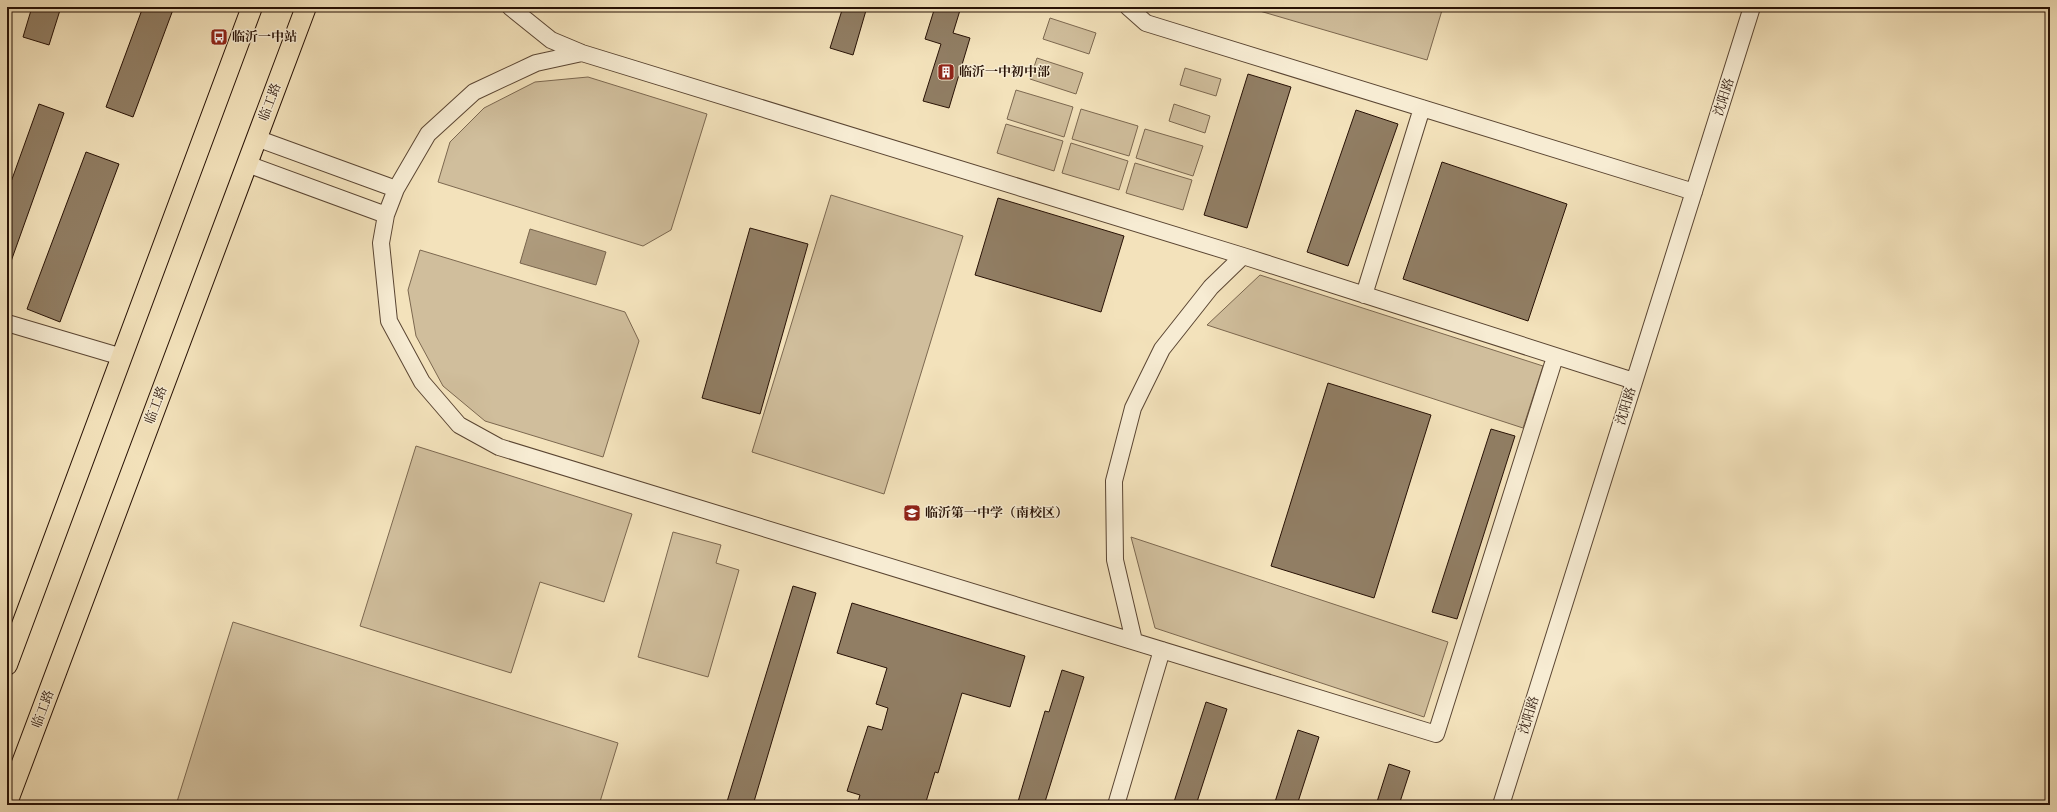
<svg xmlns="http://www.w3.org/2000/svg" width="2057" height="812" font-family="Cardo,'Noto Serif SC',serif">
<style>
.green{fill:#d0be9c;stroke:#7c6850}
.water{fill:#ae9b7d;stroke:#78644d}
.building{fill:#917e64;stroke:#271105}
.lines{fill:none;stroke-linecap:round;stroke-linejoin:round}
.minor-casing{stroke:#5a4532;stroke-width:18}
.major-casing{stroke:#271105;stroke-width:22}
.minor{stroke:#f7ecd3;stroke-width:16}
.major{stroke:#f3e2bb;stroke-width:20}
.labels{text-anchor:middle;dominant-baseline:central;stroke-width:3;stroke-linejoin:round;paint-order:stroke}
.poi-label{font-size:13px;font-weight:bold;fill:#271105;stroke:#f7ecd3;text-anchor:start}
.street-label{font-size:13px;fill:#271105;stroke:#f7ecd3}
</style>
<rect width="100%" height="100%" fill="#f3e2bb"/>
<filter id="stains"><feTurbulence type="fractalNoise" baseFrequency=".005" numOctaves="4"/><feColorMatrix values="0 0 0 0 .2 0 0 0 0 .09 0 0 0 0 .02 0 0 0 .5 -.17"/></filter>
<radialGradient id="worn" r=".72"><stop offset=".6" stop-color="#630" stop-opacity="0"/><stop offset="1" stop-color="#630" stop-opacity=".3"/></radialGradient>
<path class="green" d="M1246 7H1443L1427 60Z
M1050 18 1096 33 1089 54 1043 39Z
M1037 58 1083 73 1076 94 1030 79Z
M1185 68 1221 79 1216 96 1180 85Z
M588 77 707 114 671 230 643 246 438 182 450 142 484 108 535 82Z
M1016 90 1073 107 1064 137 1007 119Z
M1174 104 1210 116 1205 133 1169 121Z
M1081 109 1138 126 1129 156 1072 139Z
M1006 124 1063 141 1054 171 997 153Z
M1145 129 1203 146 1193 176 1136 158Z
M1071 143 1128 161 1119 190 1062 173Z
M1135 163 1192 180 1183 210 1126 193Z
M831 195 963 236 884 494 752 452Z
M420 250 625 312 639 341 603 457 485 421 443 386 416 336 408 290Z
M1260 275 1543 366 1523 428 1207 325Z
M416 446 632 514 604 602 540 582 511 673 360 626Z
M673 532 721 545 716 563 739 570 708 677 638 657Z
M1131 537 1448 642 1424 717 1155 628Z
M233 622 618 743 599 805H176Z"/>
<path class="water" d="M530 229 606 252 596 285 520 263Z"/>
<path class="building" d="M32 7H61L49 45 23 37Z
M143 7H174L133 117 106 107Z
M843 7H867L853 55 830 48Z
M935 7H961L953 33 970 38 949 108 923 101 941 44 925 39Z
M1248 74 1291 87 1247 228 1204 215Z
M39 104 64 113 9 267H7V193Z
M1356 110 1398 124 1348 266 1307 252Z
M86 152 119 164 60 322 27 309Z
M1442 162 1567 204 1528 321 1403 279Z
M998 198 1124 236 1101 312 975 275Z
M750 228 808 244 760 414 702 398Z
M1328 383 1431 415 1374 598 1271 566Z
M1491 429 1515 436 1457 619 1432 612Z
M793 586 816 593 753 805H726Z
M852 603 1025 656 1010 707 962 693 938 773 935 772 925 805H857L860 795 847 791 868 726 882 730 888 708 876 704 887 668 837 653Z
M1062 670 1084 677 1044 805H1017L1045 711 1049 712Z
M1206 702 1227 709 1196 805H1173Z
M1298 730 1319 737 1297 805H1274Z
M1389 764 1410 771 1399 805H1376Z"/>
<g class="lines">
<g class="minor-casing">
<path id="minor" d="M510 7 551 40 582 53 1243 256 1634 381
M1128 7 1146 23 1694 192
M582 53 536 63 474 92 428 134 396 189 386 215 381 243 389 321 422 382 459 425 499 447 1436 734 1555 357
M256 138 396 189
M247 164 386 215
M1364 295 1422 108
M7 323 122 357
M1134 641 1115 560 1114 481 1133 408 1162 349 1211 287 1243 256
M1116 805 1162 650
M1501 805 1752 7"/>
</g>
<g class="major-casing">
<path id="major" d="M7 665 252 7
M7 803 306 7"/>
</g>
<use href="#minor" class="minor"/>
<use href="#major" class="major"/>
</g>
<defs>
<g id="bus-square" transform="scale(0.9)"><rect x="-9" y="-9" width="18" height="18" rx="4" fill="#8f2418" stroke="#f7ecd3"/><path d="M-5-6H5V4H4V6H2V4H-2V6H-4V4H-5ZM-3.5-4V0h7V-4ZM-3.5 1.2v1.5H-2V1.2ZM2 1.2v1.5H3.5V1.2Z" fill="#fff"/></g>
<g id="building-square" transform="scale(0.9)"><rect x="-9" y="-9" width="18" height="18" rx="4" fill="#8f2418" stroke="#f7ecd3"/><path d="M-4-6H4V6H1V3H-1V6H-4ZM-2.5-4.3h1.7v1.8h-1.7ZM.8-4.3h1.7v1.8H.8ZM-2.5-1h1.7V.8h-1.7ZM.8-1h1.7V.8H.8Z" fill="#fff"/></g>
<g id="school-square" transform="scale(0.9)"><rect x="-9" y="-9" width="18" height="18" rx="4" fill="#8f2418" stroke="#f7ecd3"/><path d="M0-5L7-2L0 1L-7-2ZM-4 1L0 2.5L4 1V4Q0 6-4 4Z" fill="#fff"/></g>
</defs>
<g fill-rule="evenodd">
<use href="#bus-square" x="219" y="37"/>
<use href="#building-square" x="946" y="72"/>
<use href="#school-square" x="912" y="513"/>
</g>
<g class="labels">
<g class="poi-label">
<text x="232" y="37">临沂一中站</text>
<text x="959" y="72">临沂一中初中部</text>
<text x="925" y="513">临沂第一中学（南校区）</text>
</g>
<g class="street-label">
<text transform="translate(1724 97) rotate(-72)">沈阳路</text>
<text transform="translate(270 102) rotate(-69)">临工路</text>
<text transform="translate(156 405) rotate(-69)">临工路</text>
<text transform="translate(1626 406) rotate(-73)">沈阳路</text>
<text transform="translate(43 709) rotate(-69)">临工路</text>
<text transform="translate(1529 715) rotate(-73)">沈阳路</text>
</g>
</g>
<rect width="2057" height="812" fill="none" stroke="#f3e2bb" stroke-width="24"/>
<rect x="8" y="8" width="2041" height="796" fill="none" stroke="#271105" stroke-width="2"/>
<rect x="12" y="12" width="2033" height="788" fill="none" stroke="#271105"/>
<rect width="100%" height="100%" filter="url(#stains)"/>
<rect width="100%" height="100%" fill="url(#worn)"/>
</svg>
